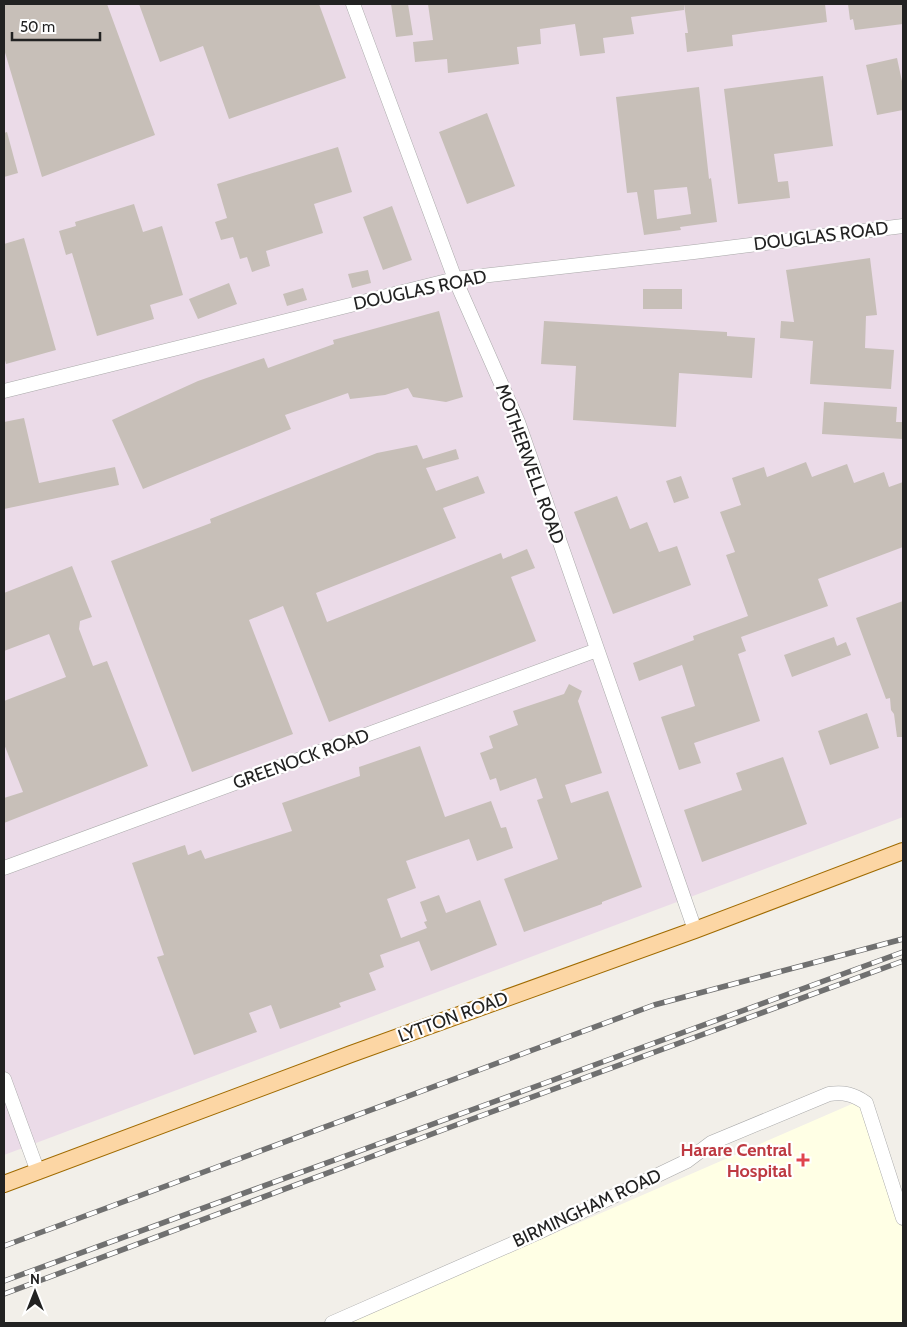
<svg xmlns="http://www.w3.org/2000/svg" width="907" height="1327" font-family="Cabin,sans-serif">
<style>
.industrial{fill:#ebdbe8}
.education{fill:#ffffe5}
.building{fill:#c7bfb8;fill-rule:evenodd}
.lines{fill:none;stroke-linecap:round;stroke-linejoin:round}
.minor-casing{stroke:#a9a9a9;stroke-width:15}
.major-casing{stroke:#a06b00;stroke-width:18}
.minor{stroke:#fff;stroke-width:14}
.major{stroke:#fcd6a4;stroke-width:16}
.rail-casing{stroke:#707070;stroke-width:5.5}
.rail{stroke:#fff;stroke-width:4;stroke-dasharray:11;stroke-linecap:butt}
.health-dot{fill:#e0444e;stroke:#fff;stroke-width:2}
.labels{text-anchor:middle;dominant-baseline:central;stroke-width:4.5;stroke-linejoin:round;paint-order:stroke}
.street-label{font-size:18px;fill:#222;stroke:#fff}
.health-label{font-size:18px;font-weight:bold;fill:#be3a42;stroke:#fff;text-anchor:end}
</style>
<rect width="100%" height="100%" fill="#f2efe9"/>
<path class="industrial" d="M4 4H903V817L4 1155Z"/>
<path class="education" d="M861 1100 903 1219V1323H348Z"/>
<path class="building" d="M4 4H107L155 135 42 177 4 49Z
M139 4H319L346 78 229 119 203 46 160 62Z
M391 4H408L413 35 396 37Z
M428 4H684V10L631 17 634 34 603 38 605 53 580 56 575 24 540 29 541 44 517 47 519 64 448 73 447 59 415 62 413 42 433 40Z
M684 4H825L827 22 732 35 733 46 687 52 685 33H688Z
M848 4H903V24L855 30 853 19 850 20Z
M897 58 903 86V110L877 115 866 65Z
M823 76 833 146 774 154 778 182 788 181 790 198 738 204 724 89Z
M699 87 709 179 711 178 717 222 680 227 681 230 644 235 637 192 627 193 616 97ZM687 187 691 214 657 219 654 190Z
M487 113 515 186 467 204 439 132Z
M7 132 18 173 4 177V133Z
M338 147 352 192 314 204 323 233 266 251 270 266 252 272 247 257 240 259 233 237 221 240 215 222 227 218 217 184Z
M134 204 143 232 162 226 183 295 150 305 154 319 97 336 72 253 66 255 59 231 76 226 75 222Z
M392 206 412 260 383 270 363 217Z
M24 238 56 350 6 364 4 356V244Z
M870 258 877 315 866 316 865 348 894 350 891 389 810 384 813 341 780 338 781 321 794 322 786 270Z
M368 270 371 283 352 288 348 274Z
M229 283 237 304 198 319 189 299Z
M303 288 307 300 287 306 283 294Z
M643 289H682V309H643Z
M439 311 463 397 446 402 413 397 408 388 385 395 350 399 348 393 285 415 291 429 143 489 112 420 198 381 264 358 268 368 334 344 333 340Z
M544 321 727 332V336L755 338 752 378 679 373 676 427 573 420 576 366 541 364Z
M824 402 897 407 896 422H903V439L822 434Z
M24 418 39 483 115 467 119 485 4 509V422Z
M417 445 423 459 456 449 459 459 426 468 436 491 478 476 485 493 443 508 456 538 316 593 327 622 501 553 503 559 527 549 535 568 511 577 536 641 329 722 283 606 249 620 293 734 192 772 111 561 211 523 210 519 377 453Z
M806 462 812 477 847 464 854 483 884 472 889 487 903 482V547L818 579 828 606 741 637 746 651 738 654 760 721 694 743 701 763 679 770 661 717 695 706 682 665 639 681 633 663 694 640 693 636 748 616 726 555 735 552 720 512 741 505 732 478 764 467 767 477Z
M681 476 689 498 674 503 666 481Z
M617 496 630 529 647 522 659 552 677 546 691 585 613 614 574 512Z
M72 566 92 617 80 621 79 629 93 666 107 661 148 766 4 823V798L23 792 4 744V701L66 677 49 634 4 651V593Z
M903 601V737H897L894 714 891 710 890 698 886 699 856 618Z
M834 637 837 646 846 642 851 655 792 677 784 655Z
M569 684 582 691 578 701 602 773 565 785 571 803 608 791 642 887 602 902V904L524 932 504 879 558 859 537 800 543 798 536 778 500 791 496 778 490 780 480 753 493 748 489 736 518 725 513 711 564 694Z
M867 713 879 748 830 765 818 731Z
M420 746 445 817 491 801 501 828 506 827 513 848 477 861 469 839 406 861 416 888 387 899 401 938 427 928 424 922 427 921 420 902 439 895 446 913 480 900 497 945 431 971 419 941 380 955 384 967 369 973 376 990 339 1003 341 1007 280 1029 271 1005 249 1013 257 1032 194 1055 157 957 164 955 132 863 185 845 188 855 201 850 205 859 292 831 282 803 360 776 359 767Z
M783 757 807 824 702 862 684 810 742 790 736 773Z"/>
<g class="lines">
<g class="minor-casing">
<path id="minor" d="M353 4 455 279 518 422 695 930
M4 391 455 279 694 252 903 226
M4 868 597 650
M4 1079 38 1172
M332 1323 537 1233 687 1161 711 1143 829 1094C844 1092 853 1094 866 1103L903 1218"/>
</g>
<g class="major-casing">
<path id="major" d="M4 1184 351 1054 695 930 903 851"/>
</g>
<use href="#minor" class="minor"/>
<use href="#major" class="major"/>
<g class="rail-casing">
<path id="rail" d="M4 1246 654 1005 903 939
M4 1281 903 952
M4 1294 456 1125 903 961"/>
</g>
<use href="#rail" class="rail"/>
</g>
<path class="health-dot" d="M800.5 1152.5h5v5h5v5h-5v5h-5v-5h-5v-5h5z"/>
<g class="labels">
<g class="street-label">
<text transform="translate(821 236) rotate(-7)">DOUGLAS ROAD</text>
<text transform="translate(420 290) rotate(-12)">DOUGLAS ROAD</text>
<text transform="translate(530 464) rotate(70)">MOTHERWELL ROAD</text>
<text transform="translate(301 759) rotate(-20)">GREENOCK ROAD</text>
<text transform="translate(453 1017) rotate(-20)">LYTTON ROAD</text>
<text transform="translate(587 1208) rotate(-25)">BIRMINGHAM ROAD</text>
</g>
<g class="health-label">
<text x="792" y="1150">Harare Central<tspan x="792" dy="21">Hospital</tspan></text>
</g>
</g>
<rect width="907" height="1327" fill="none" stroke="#222222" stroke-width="10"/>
<g transform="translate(35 1292)" stroke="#ffffff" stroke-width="4" paint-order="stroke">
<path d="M0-4L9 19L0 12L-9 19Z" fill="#222222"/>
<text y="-8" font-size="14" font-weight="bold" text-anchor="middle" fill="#222222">N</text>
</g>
<path d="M12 32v8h88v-8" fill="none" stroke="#222222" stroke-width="2.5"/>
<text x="20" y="32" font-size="15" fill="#222222" stroke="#ffffff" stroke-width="4" paint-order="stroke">50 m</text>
</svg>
